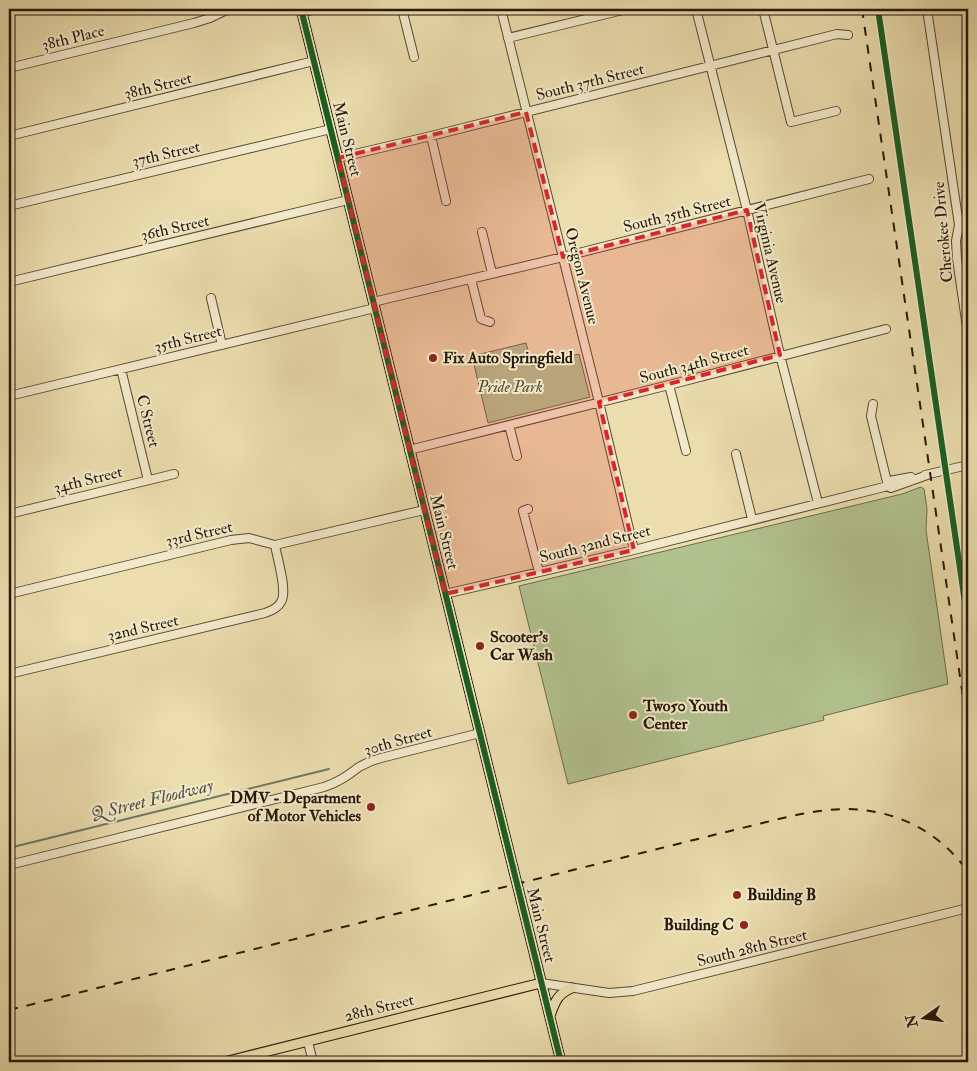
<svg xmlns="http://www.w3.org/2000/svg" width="977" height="1071" font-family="'IM FELL Double Pica',serif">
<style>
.green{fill:#b1c28f;stroke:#6b6c4b}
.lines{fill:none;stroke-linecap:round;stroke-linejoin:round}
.stream{stroke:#6a796a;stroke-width:2}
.minor-casing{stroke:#564831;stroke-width:10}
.major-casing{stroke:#251707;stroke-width:11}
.minor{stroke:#f2e9ca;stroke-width:8}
.major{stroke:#ebddae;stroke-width:9}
.rail{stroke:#251707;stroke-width:2;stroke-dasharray:9 9;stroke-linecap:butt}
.cycleway-casing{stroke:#f2e9ca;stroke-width:9}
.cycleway{stroke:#1b5e20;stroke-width:6}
.marked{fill:#d62828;fill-opacity:0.2;stroke:#d62828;stroke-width:4;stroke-dasharray:10 6;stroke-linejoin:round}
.poi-dot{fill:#8f2418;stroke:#f2e9ca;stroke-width:2}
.labels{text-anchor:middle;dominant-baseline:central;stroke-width:4;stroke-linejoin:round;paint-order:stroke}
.street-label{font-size:16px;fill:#251707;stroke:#f2e9ca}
.poi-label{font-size:16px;font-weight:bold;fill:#251707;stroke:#f2e9ca;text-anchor:start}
.park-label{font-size:16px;font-style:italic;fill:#4f4a30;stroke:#f2e9ca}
.water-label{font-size:18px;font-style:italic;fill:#4d5041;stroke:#f2e9ca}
</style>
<rect width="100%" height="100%" fill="#ebddae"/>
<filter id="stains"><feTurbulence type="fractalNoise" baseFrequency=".004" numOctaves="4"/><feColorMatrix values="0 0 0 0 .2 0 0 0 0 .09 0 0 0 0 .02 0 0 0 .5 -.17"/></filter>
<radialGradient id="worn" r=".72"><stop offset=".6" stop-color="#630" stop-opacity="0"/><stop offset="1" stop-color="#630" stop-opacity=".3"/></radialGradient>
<path class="green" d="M526 343 532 366 579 354 590 397 488 423 472 356Z
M921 487 924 489 927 509 926 530 948 684 823 716 824 720 568 784 519 586 902 494Z"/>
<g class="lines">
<path class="stream" d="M9 848 329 769"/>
<g class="minor-casing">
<path id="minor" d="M402 9 414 57
M501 9 599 402 634 550
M696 9 747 210 780 355 818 503
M763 9 791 122 836 111
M927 9 959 225 956 241 957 259 968 334
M302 12 317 9
M508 38 627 9
M9 68 194 23 210 18 229 9
M9 136 314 61
M431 136 446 201
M338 158 431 136 837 34 848 35
M9 206 331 129
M482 232 492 273
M471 279 481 319 490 322
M9 282 348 200
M211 298 222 345
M373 302 563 257 869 179
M121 369 148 480
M669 385 686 451
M9 396 375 308
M873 404 871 416 888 486
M509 425 517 456
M409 450 669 385 886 329
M736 454 752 519
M925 475 968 465
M888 486 889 481 911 477
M528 509 523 511 539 572
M9 514 174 474
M9 594 231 540 249 538 275 545 424 510
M445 594 634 550 888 486 891 488 930 474
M9 674 265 613C271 611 278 608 281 602 288 591 277 558 275 545
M9 865 324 787C339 782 347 776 359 767 366 763 373 760 381 758L480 733
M541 983 609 993 633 991 968 908
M308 1042 313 1062"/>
</g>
<g class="major-casing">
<path id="major" d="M301 9 561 1062
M550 1016C555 1002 557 994 572 988
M224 1062 541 983"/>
</g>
<use href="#minor" class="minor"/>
<use href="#major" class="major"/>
<path class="rail" d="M862 9 968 731
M9 1010 738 829C768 822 798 813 828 810 883 804 936 826 968 872"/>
<g class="cycleway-casing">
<path id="cycleway" d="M301 9 561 1062
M878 9 968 623"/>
</g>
<use href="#cycleway" class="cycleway"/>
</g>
<path class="marked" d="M526 112 563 257 747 210 780 355 599 402 634 550 445 594 338 158Z"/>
<g class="poi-dot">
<circle cx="433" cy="358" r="5"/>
<circle cx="480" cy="646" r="5"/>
<circle cx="633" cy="715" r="5"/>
<circle cx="371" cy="807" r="5"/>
<circle cx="737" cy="895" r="5"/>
<circle cx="744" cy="925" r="5"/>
</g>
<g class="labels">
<g class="street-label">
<text transform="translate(73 38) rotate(-14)">38th Place</text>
<text transform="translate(590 82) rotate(-14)">South 37th Street</text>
<text transform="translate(158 86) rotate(-14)">38th Street</text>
<text transform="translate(347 139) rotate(76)">Main Street</text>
<text transform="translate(166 154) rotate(-13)">37th Street</text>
<text transform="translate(677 214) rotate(-14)">South 35th Street</text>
<text transform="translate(175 228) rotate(-13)">36th Street</text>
<text transform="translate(943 232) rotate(-95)">Cherokee Drive</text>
<text transform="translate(770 253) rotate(77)">Virginia Avenue</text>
<text transform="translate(582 276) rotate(76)">Oregon Avenue</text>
<text transform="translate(188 339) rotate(-14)">35th Street</text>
<text transform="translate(694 364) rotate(-15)">South 34th Street</text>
<text transform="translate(148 421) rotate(76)">C Street</text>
<text transform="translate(88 480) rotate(-14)">34th Street</text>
<text transform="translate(444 532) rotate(76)">Main Street</text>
<text transform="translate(199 534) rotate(-13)">33rd Street</text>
<text transform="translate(595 544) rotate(-14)">South 32nd Street</text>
<text transform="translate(143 628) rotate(-13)">32nd Street</text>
<text transform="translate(398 741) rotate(-16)">30th Street</text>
<text transform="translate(541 925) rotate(76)">Main Street</text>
<text transform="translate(752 948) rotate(-14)">South 28th Street</text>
<text transform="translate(379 1008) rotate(-14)">28th Street</text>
</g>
<g class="poi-label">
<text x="443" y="358">Fix Auto Springfield</text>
<text x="490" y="637">Scooter’s<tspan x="490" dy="18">Car Wash</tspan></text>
<text x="643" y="706">Two50 Youth<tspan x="643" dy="18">Center</tspan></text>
<text x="361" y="798" text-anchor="end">DMV - Department<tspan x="361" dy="18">of Motor Vehicles</tspan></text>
<text x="747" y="895">Building B</text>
<text x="734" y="925" text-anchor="end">Building C</text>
</g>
<g class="park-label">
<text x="510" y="387">Pride Park</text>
</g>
<g class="water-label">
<text transform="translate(152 800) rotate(-14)">Q Street Floodway</text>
</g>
</g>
<rect width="977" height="1071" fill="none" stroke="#ebddae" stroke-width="30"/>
<rect x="10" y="10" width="957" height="1051" fill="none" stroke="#251707" stroke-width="2.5"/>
<rect x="15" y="15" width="947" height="1041" fill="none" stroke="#251707"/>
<g transform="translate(924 1018) rotate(256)" stroke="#f2e9ca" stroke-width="4" paint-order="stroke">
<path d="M0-4L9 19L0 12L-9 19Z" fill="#251707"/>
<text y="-8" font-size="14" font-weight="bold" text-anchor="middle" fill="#251707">N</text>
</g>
<rect width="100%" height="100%" filter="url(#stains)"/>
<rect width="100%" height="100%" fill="url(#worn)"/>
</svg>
